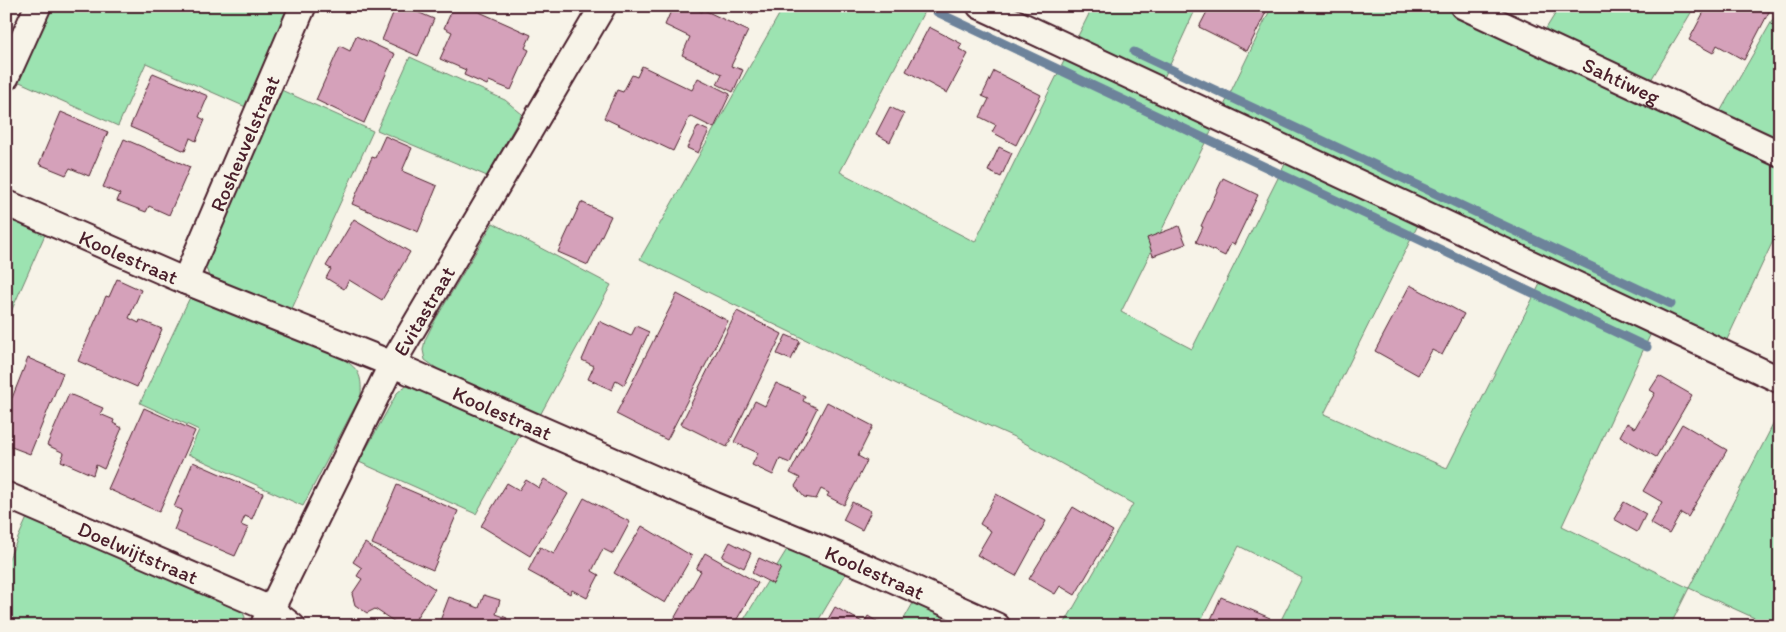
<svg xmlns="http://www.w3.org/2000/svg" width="1786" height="632" font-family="Itim,sans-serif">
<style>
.green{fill:#9ce3b1;stroke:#73816e}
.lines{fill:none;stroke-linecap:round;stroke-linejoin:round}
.stream{stroke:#6d839b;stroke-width:9}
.building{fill:#d5a1ba;stroke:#4a1f2b}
.street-casing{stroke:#4a1f2b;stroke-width:29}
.street{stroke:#f7f3e8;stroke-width:25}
.labels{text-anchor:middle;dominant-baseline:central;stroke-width:5;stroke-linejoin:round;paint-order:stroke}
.street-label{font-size:21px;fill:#4a1f2b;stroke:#f7f3e8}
</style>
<rect width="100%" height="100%" fill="#f7f3e8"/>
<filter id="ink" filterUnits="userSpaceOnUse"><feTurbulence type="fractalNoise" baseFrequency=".02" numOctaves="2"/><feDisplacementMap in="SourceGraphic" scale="10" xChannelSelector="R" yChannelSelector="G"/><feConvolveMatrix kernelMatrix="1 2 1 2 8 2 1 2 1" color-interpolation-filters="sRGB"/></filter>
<g filter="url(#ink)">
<path class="green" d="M45 6H293L248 108 146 63 118 126 13 79Z
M784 6H927L840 172 975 242 1066 57 1213 127 1121 312 1192 349 1287 160 1420 221 1324 414 1447 468 1543 278 1652 331 1562 526 1689 588 1780 411V626H1772L1689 588 1670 626H1278L1302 578 1239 546 1198 626H1063L1133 504 1014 437 903 387 640 259Z
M1093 6H1197L1162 82 1076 40Z
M1272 6H1445L1780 162V226L1724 346 1220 114Z
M1560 6H1695L1648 85 1542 35Z
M1780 7V146L1717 117Z
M410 57 505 100 522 114 487 176 377 130Z
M279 89 373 131 290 313 218 282 209 276 204 263Z
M6 212 47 230 6 323Z
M493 223 611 285 539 417 453 380 425 360 423 350 425 340 434 322Z
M192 293 343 359C359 369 362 376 361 395L303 506 188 454 199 430 140 403Z
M413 385 523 430 476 514 359 462 397 393 404 387Z
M30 511 240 607 245 617 243 626H6V565Z
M789 546 847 572 815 626H740Z
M917 596 981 626H900Z"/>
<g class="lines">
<path class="stream" d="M937 12 1647 347
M1134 52 1671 304"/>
</g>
<path class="building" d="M396 6H403L434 19 418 56 382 40Z
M454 6H466L531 35 525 48 529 50 511 90 489 81 487 85 464 75 466 70 440 59 452 32 444 28Z
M673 6H689L702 12 704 10 748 31 731 66 743 70 733 92 717 84 722 74 682 55 690 37 665 25Z
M734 6H756L752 15Z
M1210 6H1269L1247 51 1199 27Z
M1707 6H1772L1744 60 1717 45 1713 53 1689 40Z
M929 27 962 44 959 49 968 54 947 93 906 71Z
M356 36 395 54 364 123 316 100 340 46 350 51Z
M642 66 692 90 698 78 730 94 714 128 690 116 673 151 604 118 617 90 623 92 632 75 637 77Z
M994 71 1041 95 1016 145 992 132 996 125 980 117 989 99 982 96Z
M153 73 208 96 199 117 205 120 196 141 190 138 185 151 130 127Z
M890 107 904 114 890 142 876 134Z
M61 112 108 132 89 176 70 168 66 175 39 164Z
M698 126 709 131 698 153 687 148Z
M385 136 412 148 402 171 437 186 418 232 352 204 372 157 375 158Z
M124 139 190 167 169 215 149 206 146 212 117 201 120 194 103 187Z
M999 147 1012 153 1001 177 988 171Z
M1223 178 1258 195 1234 245 1231 243 1225 256 1196 242 1203 227 1201 226Z
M581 202 611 216 588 265 558 252Z
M354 219 410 252 382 300 349 280 344 289 326 278 331 269 326 266Z
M1179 226 1186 244 1153 256 1147 238Z
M1780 242V253L1775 250Z
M117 279 141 290 129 318 139 323 140 320 162 329 137 387 78 361 106 296 109 297Z
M1410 285 1464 314 1442 355 1432 350 1418 375 1375 351Z
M677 294 728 321 667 440 616 414Z
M737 311 782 334 727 447 681 424Z
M599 321 631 336 636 326 649 332 624 385 616 380 612 390 588 379 594 366 582 360Z
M786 335 800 341 791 360 777 354Z
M28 358 63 373 30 454 6 445V396L12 398Z
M1659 376 1692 395 1656 457 1620 436 1627 423 1635 428 1655 393 1650 390Z
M776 383 805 396 803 401 817 408 790 463 780 459 773 475 752 465 758 453 734 442 755 401 765 406Z
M69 394 103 408 100 414 114 420 113 423 122 428 104 469 96 465 93 475 61 461 64 453 47 445Z
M827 402 873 426 858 456 867 461 844 505 827 496 829 493 821 489 816 499 804 497 795 486 800 478 790 473Z
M144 408 195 431 159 512 108 489Z
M1682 424 1727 450 1688 517 1681 513 1669 534 1650 523 1662 502 1643 491Z
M193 462 263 493 252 519 245 516 241 525 248 528 235 556 174 530 182 510 174 507Z
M544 479 568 494 530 556 481 526 507 483 519 490 526 480 539 488Z
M397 485 458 511 433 570 372 544Z
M996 494 1046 521 1016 576 977 555 991 531 980 524Z
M584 498 630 522 613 554 603 549 592 571 599 575 587 598 572 590 570 594 528 571 540 547 554 554Z
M852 502 871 511 862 530 843 520Z
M1624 502 1646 514 1637 532 1614 519Z
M1073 507 1113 531 1075 595 1060 586 1055 594 1029 579Z
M642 526 692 556 665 603 614 573Z
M730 542 751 553 744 568 722 557Z
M365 543 435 589 411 626H401L375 609 367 613 355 605 352 594 362 579 357 576 362 568 353 562Z
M705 553 758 583 733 626H670L701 571 696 569Z
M759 558 781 568 773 584 752 573Z
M484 595 500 600 496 614 507 618 504 626H438L449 597 479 608Z
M1221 597 1270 618 1267 626H1208Z
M835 607 864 623 868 616 884 626H824Z"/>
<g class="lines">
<g class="street-casing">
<g id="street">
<path d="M980 6 1780 380"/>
<path id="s1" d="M1463 6 1780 154"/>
<path d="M6 77 38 6"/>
<path id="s2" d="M6 203 185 281 392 364 714 505 868 568 997 626"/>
<path id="s3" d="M185 281 303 6"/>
<path id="s4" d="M6 495 270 609 292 626"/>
<path id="s5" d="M263 626 392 364 603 6"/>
</g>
</g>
<use href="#street" class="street"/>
</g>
</g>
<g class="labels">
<g class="street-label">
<text stroke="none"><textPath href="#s1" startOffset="175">Sahtiweg</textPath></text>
<text stroke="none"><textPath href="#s3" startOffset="150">Rosheuvelstraat</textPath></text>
<text stroke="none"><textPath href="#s2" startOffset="134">Koolestraat</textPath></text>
<text stroke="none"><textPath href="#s5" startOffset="354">Evitastraat</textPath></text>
<text stroke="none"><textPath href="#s2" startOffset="539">Koolestraat</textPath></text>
<text stroke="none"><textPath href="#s4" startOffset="144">Doelwijtstraat</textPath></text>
<text stroke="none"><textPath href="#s2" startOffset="944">Koolestraat</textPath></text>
</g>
</g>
<rect width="1786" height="632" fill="none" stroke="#f7f3e8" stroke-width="25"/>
<rect x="12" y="12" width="1761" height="607" fill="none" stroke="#4a1f2b" stroke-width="2" filter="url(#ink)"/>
</svg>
